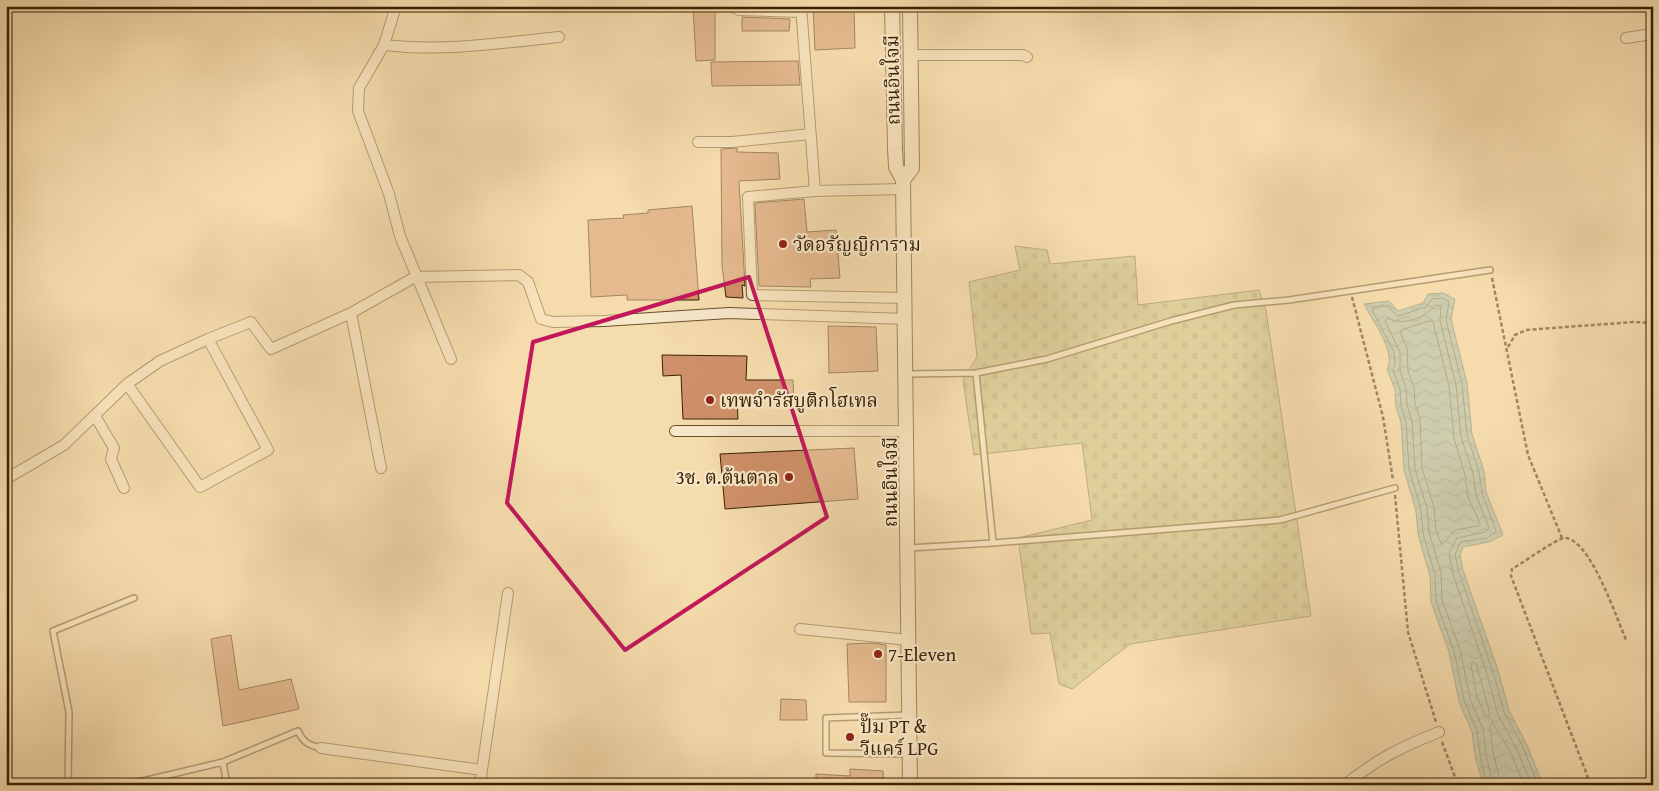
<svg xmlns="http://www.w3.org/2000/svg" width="1659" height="791" font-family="'Gentium Book Plus','Noto Serif Thai',serif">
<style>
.cemetery{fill:url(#cemetery-stones);stroke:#7d7044}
.water{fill:url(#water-waves);stroke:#757c6a}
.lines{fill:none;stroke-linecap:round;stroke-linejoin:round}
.shore{stroke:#6c6d58;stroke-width:1}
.building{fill:#d0916a;stroke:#3a2001}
.lane-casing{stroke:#694f2c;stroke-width:8}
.street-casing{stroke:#694f2c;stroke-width:12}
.secondary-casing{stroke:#3a2001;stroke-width:16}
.path{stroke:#3a2001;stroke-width:2.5;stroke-dasharray:4 2.5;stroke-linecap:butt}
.lane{stroke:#f8e8ca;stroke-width:5}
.street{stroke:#f8e8ca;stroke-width:10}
.secondary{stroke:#f8e8ca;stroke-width:14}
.marked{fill:none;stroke:#c2185b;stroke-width:4;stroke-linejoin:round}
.poi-dot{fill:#8f2418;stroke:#f8e8ca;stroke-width:2}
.labels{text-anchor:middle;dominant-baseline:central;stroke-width:4.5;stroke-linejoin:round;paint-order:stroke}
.street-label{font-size:19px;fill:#3a2001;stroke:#f8e8ca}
.poi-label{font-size:19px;fill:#3a2001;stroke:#f8e8ca;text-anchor:start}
</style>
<defs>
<pattern id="cemetery-stones" width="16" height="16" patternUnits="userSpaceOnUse" patternTransform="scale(1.25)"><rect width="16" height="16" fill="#c0bf86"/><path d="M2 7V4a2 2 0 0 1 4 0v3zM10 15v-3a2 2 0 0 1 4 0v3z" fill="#a6a472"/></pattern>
<pattern id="water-waves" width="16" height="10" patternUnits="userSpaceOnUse" patternTransform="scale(1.25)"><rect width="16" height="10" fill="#9dbab0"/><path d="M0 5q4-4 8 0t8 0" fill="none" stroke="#81978d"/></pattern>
</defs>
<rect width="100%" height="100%" fill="#f5dcad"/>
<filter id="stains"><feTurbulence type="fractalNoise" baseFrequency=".004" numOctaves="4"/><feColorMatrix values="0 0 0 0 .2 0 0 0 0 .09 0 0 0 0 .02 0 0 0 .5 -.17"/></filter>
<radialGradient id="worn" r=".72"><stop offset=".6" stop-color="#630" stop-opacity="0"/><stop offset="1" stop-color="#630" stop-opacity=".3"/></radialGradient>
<path class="cemetery" d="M1015 246 1047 250 1050 264 1135 256 1138 305 1259 290 1266 310 1311 616 1130 644 1072 689 1059 684 1050 633 1031 634 1018 538 1092 520 1082 443 974 455 963 380 977 357 969 282 1020 270Z"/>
<path class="water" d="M1443 293 1455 299 1451 319 1467 383 1472 434 1484 471 1486 492 1503 535 1489 542 1463 547 1460 555 1463 570 1498 670 1509 710 1527 745 1543 785H1483L1475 756 1472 732 1459 702 1449 652 1431 602 1430 576 1418 534 1416 511 1404 470 1401 422 1396 407 1395 390 1387 369C1397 353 1372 320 1364 304L1389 301 1398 311 1423 303 1428 294Z"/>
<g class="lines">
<path class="shore" d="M1429 321 1433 322 1449 386 1454 438 1465 475 1468 497 1480 523 1478 526 1455 530 1442 545 1436 531 1434 507 1422 468 1420 419 1415 403 1414 387 1408 371 1407 348 1400 332 1402 330Z
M1473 662 1476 663 1490 714 1488 717 1485 715 1477 697 1471 665Z
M1487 785 1480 755 1477 731 1464 700 1454 651 1436 601 1435 575 1423 533 1421 510 1409 469 1406 422 1401 406 1400 389 1393 370 1395 364 1394 352 1372 310 1374 307 1387 306 1398 316 1426 307 1432 299 1442 298 1449 302 1446 320 1462 384 1467 435 1479 472 1482 493 1496 531 1487 538 1461 542 1455 554 1459 572 1493 672 1504 712 1523 747 1538 785
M1493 785 1486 754 1483 729 1470 699 1460 649 1442 600 1441 573 1429 532 1427 508 1415 469 1412 421 1407 405 1406 388 1400 371V352L1385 321 1388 318C1404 327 1425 317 1436 305L1441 306 1440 321 1456 385 1461 437 1473 473 1476 495 1489 528 1485 532 1457 538 1449 553 1453 574 1487 674 1498 715 1517 750 1532 785
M1501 785 1493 752 1490 725 1492 722 1511 753 1524 785"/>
</g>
<path class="building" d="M693 6H715V60L696 61Z
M813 6H854L855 48 815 50Z
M742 17 790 19 789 31H742Z
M798 61 800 85 712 86 711 62Z
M737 148V152L778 153 780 179 739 181 745 286 742 285 743 298 726 297 722 266 721 149Z
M804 199 807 232 836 230 840 278 810 279 811 287 759 286 755 203Z
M692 206 699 300H627V295L591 297 588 220 624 218 623 215 648 213V210Z
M828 326 876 327 878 371 829 373Z
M662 355 747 356 746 380H793L794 401 737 399 738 419H683L681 375 663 376Z
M854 448 858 499 725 509 720 454Z
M231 635 239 690 291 679 299 709 223 726 211 639Z
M872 643 886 645V702H849L847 644Z
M781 699 806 700 807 720H780Z
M850 769 883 771 884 785H816V774L850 776Z"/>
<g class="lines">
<g class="lane-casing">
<path id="lane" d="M976 373 993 543 1280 520 1395 488
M907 374 976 373 1047 359 1171 321 1234 305 1289 300 1490 270
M909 548 993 543
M908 715 826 718V753L910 754
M68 785 69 712 53 631 134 598
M126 785 223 762
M227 785 223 762 298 731C303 742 308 745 321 748"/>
</g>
<g class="street-casing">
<path id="street" d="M396 6 384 45 359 88 358 111 389 194 400 236 451 359
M731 6 739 10 801 12
M801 6 815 191 903 189
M1626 38 1653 34
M384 45C443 52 501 43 559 37
M911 55H1023L1027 57
M698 142H732L810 134
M815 191 748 197 752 295 906 298
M127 384 200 487 268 450 208 339 251 322 271 349 351 313
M95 416 114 448 111 459 124 488
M675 431H908
M381 468 351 313 415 277 519 275 528 282 541 319 553 322 604 321 729 313 906 319
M6 479 64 445 127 384 160 361 208 339
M800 629 909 640
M321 748 482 770 480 785
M482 770 508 593
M1345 785C1377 759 1401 747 1439 732"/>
</g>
<g class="secondary-casing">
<path id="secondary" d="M892 6 895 148 896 167 903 180 910 785
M903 180 912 168 910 6"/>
</g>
<path class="path" d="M1492 278 1528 455 1562 538
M1352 297 1383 417 1393 480
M1508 347 1515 335 1526 330 1633 322 1653 323
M1395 495 1408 632 1436 722
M1442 742 1458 785
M1589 785 1587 775 1511 576 1512 569C1521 564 1556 539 1564 538 1590 537 1617 620 1627 642"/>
<use href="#lane" class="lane"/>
<use href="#street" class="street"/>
<use href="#secondary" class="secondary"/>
</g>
<path d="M0 0H1659V791H0ZM749 277 827 517 625 650 507 503 533 342Z" fill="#f5dcad" fill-opacity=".55" fill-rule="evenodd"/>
<path class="marked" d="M749 277 827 517 625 650 507 503 533 342Z"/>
<g class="poi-dot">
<circle cx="783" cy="244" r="5"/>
<circle cx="710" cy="400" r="5"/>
<circle cx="789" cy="477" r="5"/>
<circle cx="878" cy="654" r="5"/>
<circle cx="850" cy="737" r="5"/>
</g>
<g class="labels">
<g class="street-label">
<text transform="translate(892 80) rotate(-91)">ถนนอินใจมี</text>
<text transform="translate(890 482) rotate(-90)">ถนนอินใจมี</text>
</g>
<g class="poi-label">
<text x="793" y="244">วัดอรัญญิการาม</text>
<text x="720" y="400">เทพจำรัสบูติกโฮเทล</text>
<text x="779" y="477" text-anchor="end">3ช. ต.ต้นตาล</text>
<text x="888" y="654">7-Eleven</text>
<text x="860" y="726">ปั๊ม PT &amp;<tspan x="860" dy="22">วีแคร์ LPG</tspan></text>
</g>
</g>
<rect width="1659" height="791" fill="none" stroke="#f5dcad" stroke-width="25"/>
<rect x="8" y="8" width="1644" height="776" fill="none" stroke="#3a2001" stroke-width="2.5"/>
<rect x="12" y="12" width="1634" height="766" fill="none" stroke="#3a2001"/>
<rect width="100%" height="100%" filter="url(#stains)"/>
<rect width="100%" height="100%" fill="url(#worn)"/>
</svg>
